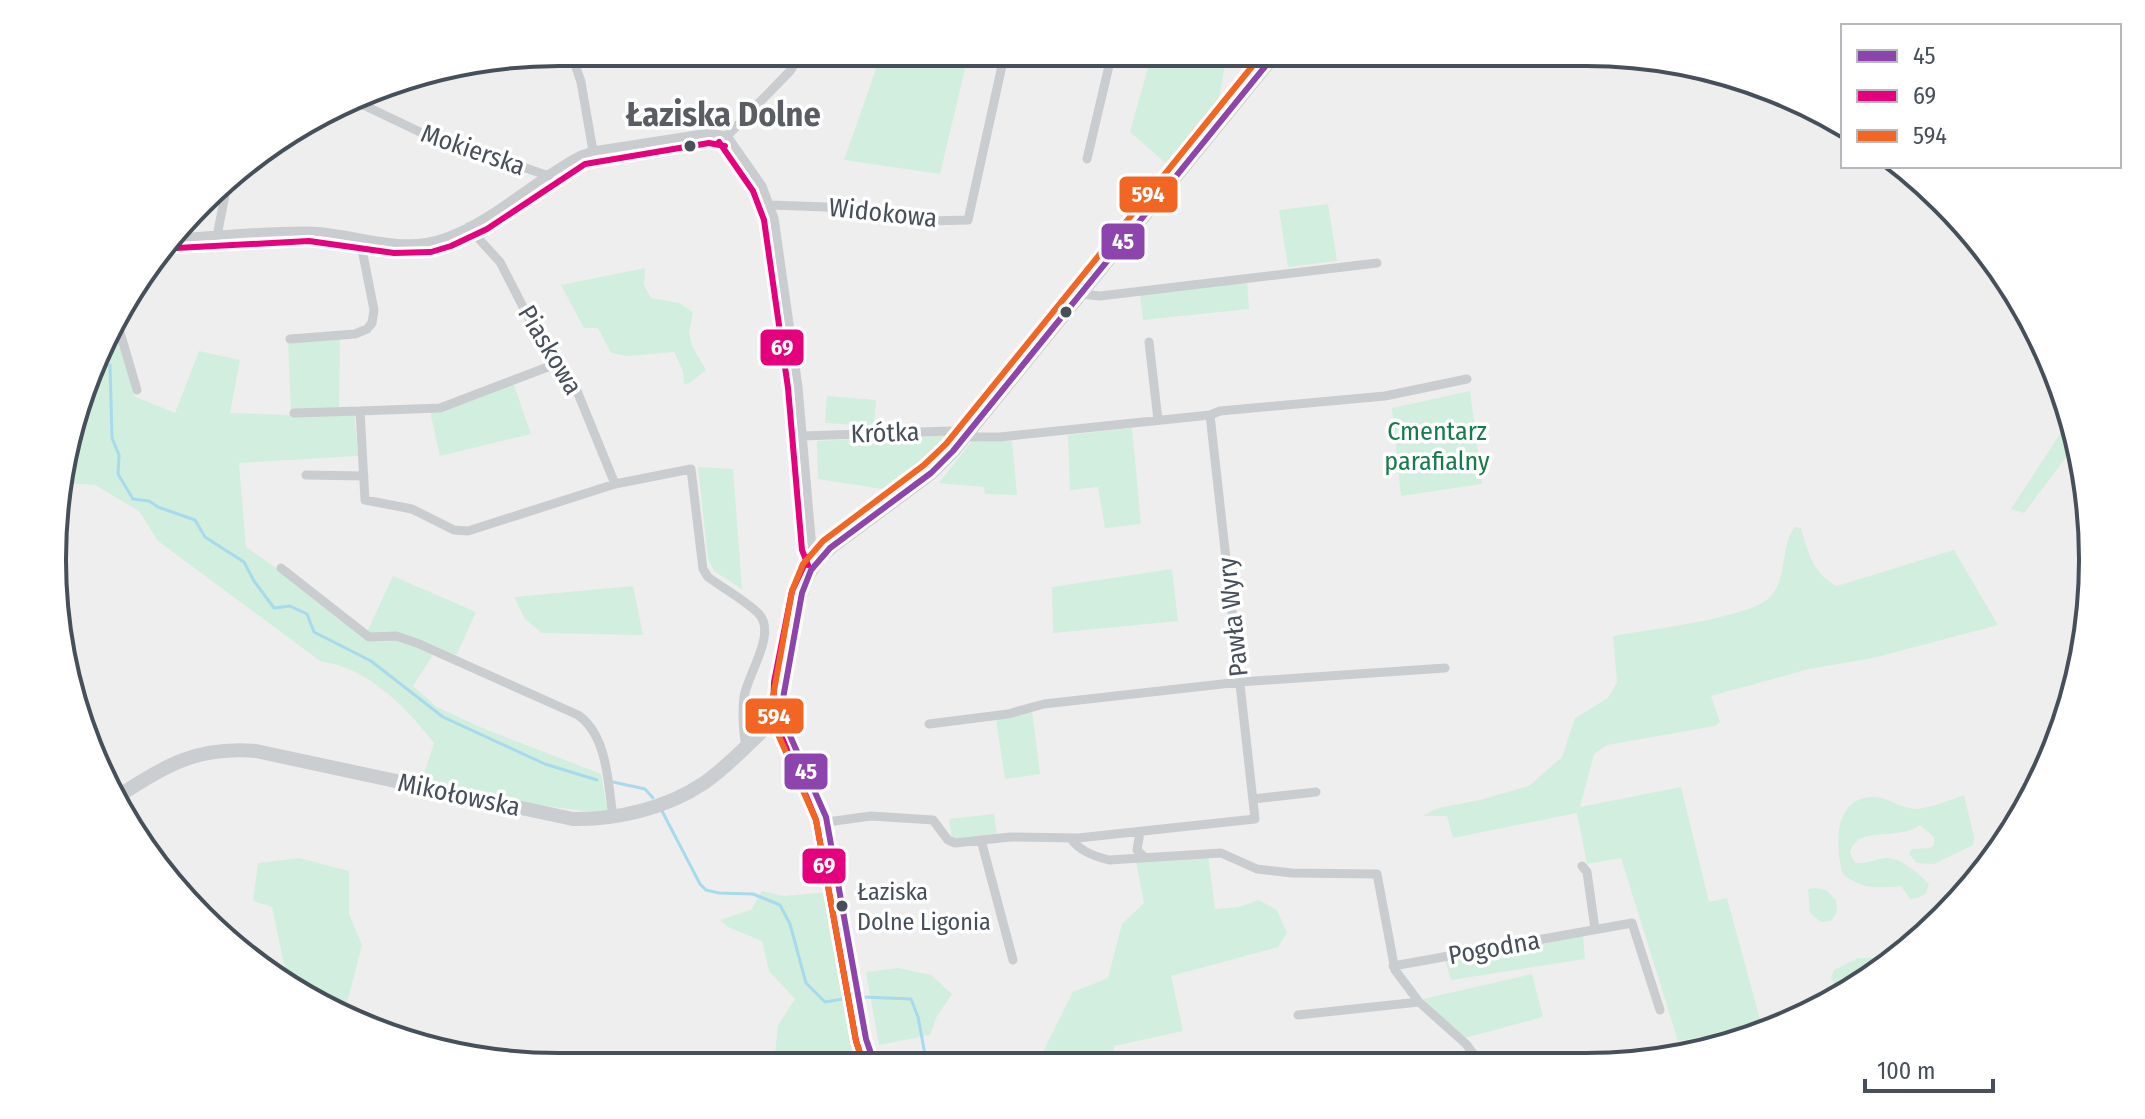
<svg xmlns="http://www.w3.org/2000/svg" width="2145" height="1119" font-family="'Fira Sans Condensed',sans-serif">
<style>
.green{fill:#d2eede}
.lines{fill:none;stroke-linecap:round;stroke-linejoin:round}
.stream{stroke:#a7daec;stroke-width:3}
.street{stroke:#cacdcf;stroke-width:9}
.secondary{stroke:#cbced1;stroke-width:14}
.bus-1-casing{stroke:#fff;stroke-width:12}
.bus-2-casing{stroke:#fff;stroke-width:12}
.bus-3-casing{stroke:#fff;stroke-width:12}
.bus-1{stroke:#8e44ad;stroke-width:6}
.bus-2{stroke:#e5007d;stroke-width:6}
.bus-3{stroke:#f26522;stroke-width:6}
.bus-dot{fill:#464f5a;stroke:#fff;stroke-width:3}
.labels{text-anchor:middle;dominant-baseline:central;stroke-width:7;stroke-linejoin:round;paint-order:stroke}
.bus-label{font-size:24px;fill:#464f5a;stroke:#fff;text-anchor:start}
.street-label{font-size:26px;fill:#464f5a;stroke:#fff}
.park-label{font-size:26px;fill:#177b4e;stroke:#fff}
.district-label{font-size:34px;font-weight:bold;fill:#5a5d62;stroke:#fff}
.rim{fill:none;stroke:#464f5a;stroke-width:4}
.line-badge{stroke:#fff;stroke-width:3}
.badge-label{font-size:22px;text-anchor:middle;font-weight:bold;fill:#fff}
</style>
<rect width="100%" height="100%" fill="#efeeee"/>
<path class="green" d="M882 52H969L940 174 844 160Z
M1152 53H1227L1217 110 1169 166 1130 132Z
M1328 204 1337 261 1288 267 1279 210Z
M645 268 644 285 651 298 679 303 693 312 689 333 692 346 706 370 690 383 684 384 683 371 674 352 628 356 611 353 598 328H584L561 285Z
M1247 282 1249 309 1143 320 1140 295Z
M115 328 134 396 175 413 199 351 240 360 230 413 291 415 288 338 340 334 339 410H354L358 456 239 463 246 547 367 632 393 576 476 612 457 654 434 653 413 686 437 707 480 727 601 774 608 814 530 804 422 780 434 743C405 706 368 668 320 661L158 541 139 511 95 485 64 483 69 429Z
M513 382 531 434 440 456 430 411Z
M1470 391 1482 484 1401 496 1392 408Z
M827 396 876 400 874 426 825 423Z
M2069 420 2073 448 2024 513 2011 509Z
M1132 428 1141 524 1105 528 1098 487 1070 490 1068 435Z
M955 435 956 440 926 469 889 490 818 479 817 441Z
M1012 441 1017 495 985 494 984 487 939 483 971 442Z
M698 467 733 469 742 589 714 571 708 559Z
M1795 527 1801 528C1808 552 1813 574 1837 586L1954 550 1998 625 1873 658 1809 669 1711 696 1720 722 1715 726 1607 745 1594 754 1580 807 1681 787 1709 902 1727 898 1762 1027 1678 1041 1621 858 1587 864 1577 813 1453 838 1447 816H1422L1438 808 1480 800 1529 786 1562 757 1575 718 1608 698 1617 682 1613 636C1646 630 1750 618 1770 597 1788 579 1780 545 1795 527Z
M1172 569 1178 621 1053 633 1052 587Z
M633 586 643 635 542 633 525 619 514 597Z
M1032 712 1040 774 1005 779 996 720Z
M1964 795 1974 837 1973 845 1934 864 1917 863 1909 854 1912 849 1930 848 1934 845V837L1920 825C1897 842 1857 824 1850 853L1855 863C1867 864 1875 859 1886 858 1901 857 1919 874 1929 884L1926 893 1918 898 1910 899 1901 886C1878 888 1862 890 1843 874 1834 846 1834 795 1875 797 1889 798 1903 809 1916 809 1932 808 1949 800 1964 795Z
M994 814 997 835 958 840 952 838 949 819Z
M1208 855 1215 909 1238 907 1259 900 1277 910 1287 933 1278 947 1171 976 1183 1031 1114 1046V1064H1043L1041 1056 1073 992 1108 978 1122 924 1144 903 1136 861Z
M299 858 349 871V914L362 945 349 995 341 1016 335 1014 287 978 272 907 253 901 258 863Z
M1816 888 1826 890 1836 900 1837 912 1831 921 1821 922 1810 913 1808 889Z
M762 891 784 896 830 892 860 1048 869 1065H774L778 1025 795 999 769 971 762 941 728 927 720 920 751 910Z
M1583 935 1585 959 1451 980 1445 960Z
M1858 958H1877L1886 963 1873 976 1835 986 1831 977 1834 970Z
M898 968 931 975 952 994 937 1016 930 1035 879 1045 866 972Z
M1532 974 1543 1017 1465 1038 1443 1022 1423 999Z"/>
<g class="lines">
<path class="stream" d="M110 365 112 438 119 455 118 474 133 499 149 501 158 507 195 520 205 537 244 562 254 581 274 608 290 606 307 614 314 632 371 661 443 717 545 764 597 780
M613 782 645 789 653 798
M662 811 700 884 706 890 719 893 753 894 780 905 790 924 806 983 825 1002 855 997
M863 997 911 999 918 1017 927 1065"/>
<path class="street" d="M571 52 581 82 593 151
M1605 53 1612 60 1630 56
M355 101 422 133 549 176
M727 136 762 186 774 218 798 387 812 549 817 561
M727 136 790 71 802 52
M1087 159 1112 53
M770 205 826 207 853 213 928 221 968 220 1005 52
M468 227 500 262 553 365 575 386 615 484
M217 236 228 180
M175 238C219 236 264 230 309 231 355 232 400 255 447 237 495 219 536 178 581 155L593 151 709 133 727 136
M1081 294 1100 296 1377 263
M117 322 137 390
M290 339 355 334 367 329 372 323 374 310 360 239
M1149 342 1158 420
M553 365 440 408 360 411 365 500 412 509 454 530 468 531 615 484 691 469 703 569 708 577C724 589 745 600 759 614 777 634 747 675 744 697 742 714 743 730 746 747
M294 413 360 411
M802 436 950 431 972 437H1000L1210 415 1220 411 1385 396 1467 379
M306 475 364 476
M281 568 369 637 396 636 417 643 578 715C608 736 608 784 613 818
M783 715 826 817 866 1039 875 1065
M929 724 1008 714 1044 704 1240 682 1445 668
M1253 799 1316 792
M827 822 871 816 933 820 948 840 955 843 1010 837 1078 838 1255 819 1210 415
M1140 832 1137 850 1144 857
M1070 838C1080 851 1093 856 1109 860L1221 853 1257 869 1292 873 1377 874 1395 970 1419 1002 1466 1044 1480 1063
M981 840 1013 960
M1582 866 1587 872 1595 929
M1393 966 1632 923 1660 1010
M1298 1015 1419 1002"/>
<path class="secondary" d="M117 797C165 765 198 746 256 751L573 819C617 820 667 808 704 783 730 765 751 741 774 720L783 715C780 686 795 606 807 578 812 566 820 557 830 548L931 473 953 451 1276 53"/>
<g class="bus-1-casing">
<path id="bus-1" d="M875 1065 866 1039 826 817 787 729 782 704 802 593 811 570 830 548 931 473 953 451 1276 53"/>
</g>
<g class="bus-2-casing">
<path id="bus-2" d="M719 142 753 191 764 220 788 388 802 550 808 565
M176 248 309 241 394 253 431 252 451 246 487 229 585 164 709 143 725 146
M808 557 792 591 774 682 773 716 816 820 856 1041 864 1065"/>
</g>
<g class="bus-3-casing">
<path id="bus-3" d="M864 1065 856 1041 816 820 777 732 772 702 792 591 803 564 823 541 924 465 946 444 1263 53"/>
</g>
<use href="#bus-1" class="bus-1"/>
<use href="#bus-2" class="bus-2"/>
<use href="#bus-3" class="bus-3"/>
</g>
<g class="bus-dot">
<circle cx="690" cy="146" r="7"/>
<circle cx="1066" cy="312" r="7"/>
<circle cx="842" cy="906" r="7"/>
</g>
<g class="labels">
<g class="bus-label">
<text x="857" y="892">Łaziska<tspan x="857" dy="30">Dolne Ligonia</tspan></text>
</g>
<g class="street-label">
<text transform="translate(473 150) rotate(19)">Mokierska</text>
<text transform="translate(883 213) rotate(6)">Widokowa</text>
<text transform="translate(550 350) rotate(59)">Piaskowa</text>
<text transform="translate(885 433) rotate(-2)">Krótka</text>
<text transform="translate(1233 617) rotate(-96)">Pawła Wyry</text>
<text transform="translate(459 795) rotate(12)">Mikołowska</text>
<text transform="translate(1494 948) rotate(-10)">Pogodna</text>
</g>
<g class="park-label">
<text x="1437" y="431">Cmentarz<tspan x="1437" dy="30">parafialny</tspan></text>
</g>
<g class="district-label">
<text x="723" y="114">Łaziska Dolne</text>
</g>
</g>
<path d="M0 0H2145V1119H0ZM559 66H1586A493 493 0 0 1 2079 559V560A493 493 0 0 1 1586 1053H559A493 493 0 0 1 66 560V559A493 493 0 0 1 559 66Z" fill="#fff" fill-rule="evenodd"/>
<path class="rim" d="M559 66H1586A493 493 0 0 1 2079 559V560A493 493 0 0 1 1586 1053H559A493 493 0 0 1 66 560V559A493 493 0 0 1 559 66Z"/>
<g class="line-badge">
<rect x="1118" y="175" width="61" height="39" rx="8" fill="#f26522"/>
<rect x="1100" y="222" width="46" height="39" rx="8" fill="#8e44ad"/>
<rect x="759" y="328" width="46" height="39" rx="8" fill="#e5007d"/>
<rect x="744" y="697" width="61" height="38" rx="8" fill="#f26522"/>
<rect x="783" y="752" width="46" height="39" rx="8" fill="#8e44ad"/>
<rect x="801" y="847" width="46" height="38" rx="8" fill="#e5007d"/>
</g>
<g class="badge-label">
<text x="1148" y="202">594</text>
<text x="1123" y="249">45</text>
<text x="782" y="355">69</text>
<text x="774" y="724">594</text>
<text x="806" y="779">45</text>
<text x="824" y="873">69</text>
</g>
<rect x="1841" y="24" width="280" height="144" fill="#ffffff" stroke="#b5b9bd" stroke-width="2"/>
<rect x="1857" y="50" width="40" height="12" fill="#8e44ad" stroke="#b5b9bd" stroke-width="2"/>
<text x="1913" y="64" font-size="24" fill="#464f5a">45</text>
<rect x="1857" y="90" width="40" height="12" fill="#e5007d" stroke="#b5b9bd" stroke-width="2"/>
<text x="1913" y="104" font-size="24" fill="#464f5a">69</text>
<rect x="1857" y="130" width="40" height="12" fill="#f26522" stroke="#b5b9bd" stroke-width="2"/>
<text x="1913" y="144" font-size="24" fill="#464f5a">594</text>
<path d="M1865 1079v12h128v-12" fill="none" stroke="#464f5a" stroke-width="4"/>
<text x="1877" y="1079" font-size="24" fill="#464f5a" stroke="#ffffff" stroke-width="6" paint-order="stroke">100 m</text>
</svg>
